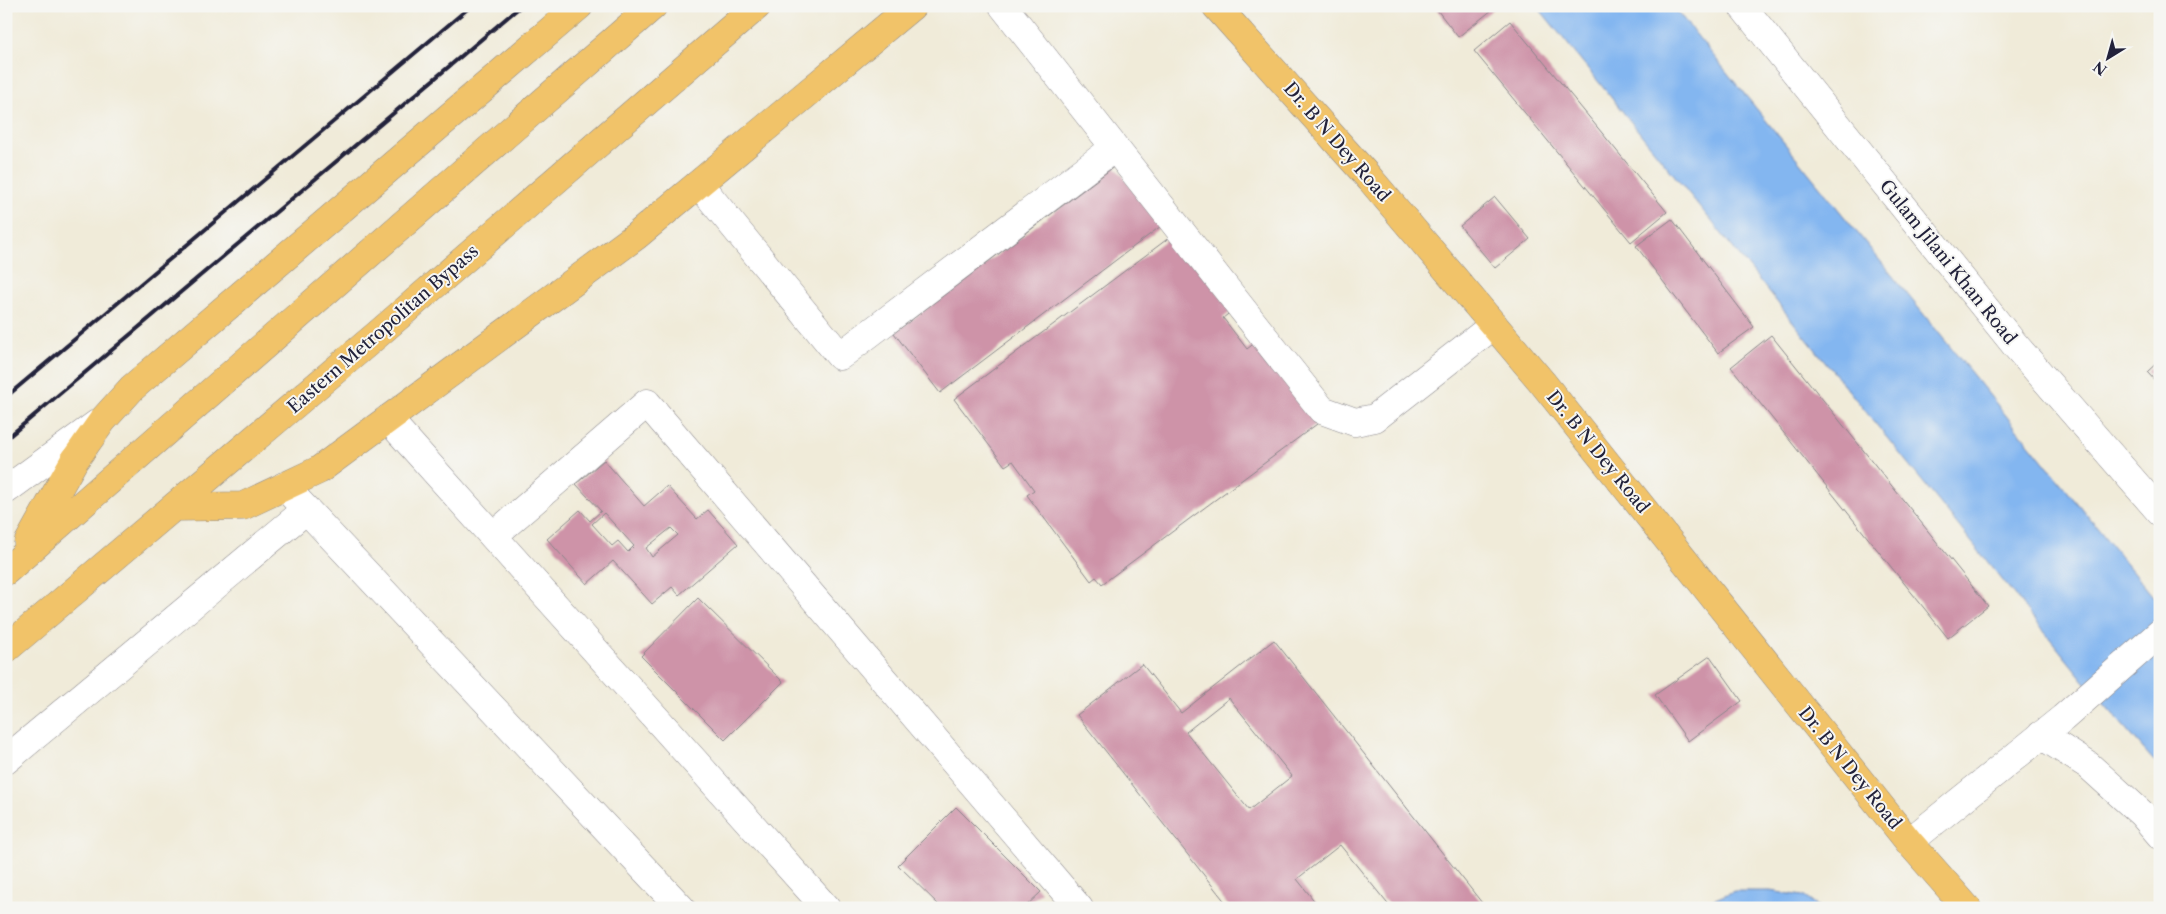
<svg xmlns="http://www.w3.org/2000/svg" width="2166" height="914" font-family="'Libre Caslon Text',serif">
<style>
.water{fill:#83b6f0;stroke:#526c96}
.building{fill:#ce93a8;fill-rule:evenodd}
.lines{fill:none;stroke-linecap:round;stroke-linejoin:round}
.minor-casing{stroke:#89868a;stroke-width:29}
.major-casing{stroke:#89868a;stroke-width:29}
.minor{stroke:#fff;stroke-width:28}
.major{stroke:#f1c369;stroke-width:28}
.rail{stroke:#22223b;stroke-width:4}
.labels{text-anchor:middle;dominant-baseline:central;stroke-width:4;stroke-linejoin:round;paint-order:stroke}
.street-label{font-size:18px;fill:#22223b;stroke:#f6f6f2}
</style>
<rect width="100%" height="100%" fill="#f6f6f2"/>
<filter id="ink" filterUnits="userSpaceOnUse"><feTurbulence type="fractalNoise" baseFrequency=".02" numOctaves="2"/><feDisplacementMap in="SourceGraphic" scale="10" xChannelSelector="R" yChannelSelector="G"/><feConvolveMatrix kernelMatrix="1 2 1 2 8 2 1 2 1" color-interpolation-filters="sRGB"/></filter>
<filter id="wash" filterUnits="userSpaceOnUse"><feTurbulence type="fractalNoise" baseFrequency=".0096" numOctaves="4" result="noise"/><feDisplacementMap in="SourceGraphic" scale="20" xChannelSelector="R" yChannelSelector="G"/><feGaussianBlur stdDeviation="1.12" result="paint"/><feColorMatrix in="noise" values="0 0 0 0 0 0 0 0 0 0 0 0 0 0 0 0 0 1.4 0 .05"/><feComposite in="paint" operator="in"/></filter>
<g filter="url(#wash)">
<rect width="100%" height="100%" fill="#f0ebd9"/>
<path class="water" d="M1537 6H1673L2160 605V768L2085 682Z
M1734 891H1770L1803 896 1820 908H1694Z"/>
<g id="blocks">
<path class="building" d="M1434 6H1497L1458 37Z
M1510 21 1667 212 1631 242 1474 51Z
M1115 166 1161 226 940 393 894 333Z
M1495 197 1530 239 1495 268 1460 226Z
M1672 219 1754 327 1718 353 1636 246Z
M1174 234 1232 311 1223 318 1247 349 1256 342 1317 424 1102 584 1096 577 1091 581 1027 495 1034 490 1013 461 1005 466 954 399Z
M1771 335 1988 606 1948 638 1731 367Z
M2160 360V386L2147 372Z
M604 460 644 506 667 486 697 519 708 510 738 544 679 595 672 587 652 604 613 561 587 584 547 539 580 510 590 521 601 511 576 484ZM604 513 634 546 628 552 618 541 612 546 592 524ZM671 528 678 535 652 557 646 548Z
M698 598 783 682 725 740 641 656Z
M1274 640 1486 908H1391L1340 845 1297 879 1320 908H1230L1077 715 1142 664 1181 713ZM1229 698 1292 776 1249 810 1186 732Z
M1710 656 1742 701 1688 741 1655 695Z
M956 807 1041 892 1024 908H942L898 865Z"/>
</g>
</g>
<g filter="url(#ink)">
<use href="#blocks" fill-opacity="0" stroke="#89868a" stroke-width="1"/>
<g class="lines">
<g class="minor-casing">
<path id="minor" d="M1003 6 1322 410 1355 422 1375 418 1494 325
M1742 6 2015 345 2160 512
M699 184 840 356 1114 148
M388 419 826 908
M284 486 681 908
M6 490 98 423
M493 536 647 403 1079 908
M2041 735 2088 765 2142 814 2160 835
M6 760 306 510
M1909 842 2063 718 2160 633"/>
</g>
<g class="major-casing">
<path id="major" d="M1216 6 1371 180 1542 382 1909 842 1967 908
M175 507 243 506 319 470 636 236 912 6
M28 543 74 461 103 420 132 388 579 6
M6 571 653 6
M6 649 378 334 757 6"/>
</g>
<use href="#minor" class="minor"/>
<use href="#major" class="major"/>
<path class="rail" d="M6 397 471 6
M6 439 521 6"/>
</g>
</g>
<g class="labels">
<g class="street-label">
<text transform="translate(1337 142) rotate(49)">Dr. B N Dey Road</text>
<text transform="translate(1948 262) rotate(51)">Gulam Jilani Khan Road</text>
<text transform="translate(383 329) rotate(-41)">Eastern Metropolitan Bypass</text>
<text transform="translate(1598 452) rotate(51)">Dr. B N Dey Road</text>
<text transform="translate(1850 768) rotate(51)">Dr. B N Dey Road</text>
</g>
</g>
<rect width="2166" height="914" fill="none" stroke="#f6f6f2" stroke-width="25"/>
<g transform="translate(2108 58) rotate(217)" stroke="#f6f6f2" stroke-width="4" paint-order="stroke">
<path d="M0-4L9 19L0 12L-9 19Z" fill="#22223b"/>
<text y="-8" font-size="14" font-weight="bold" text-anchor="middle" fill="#22223b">N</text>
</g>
</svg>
